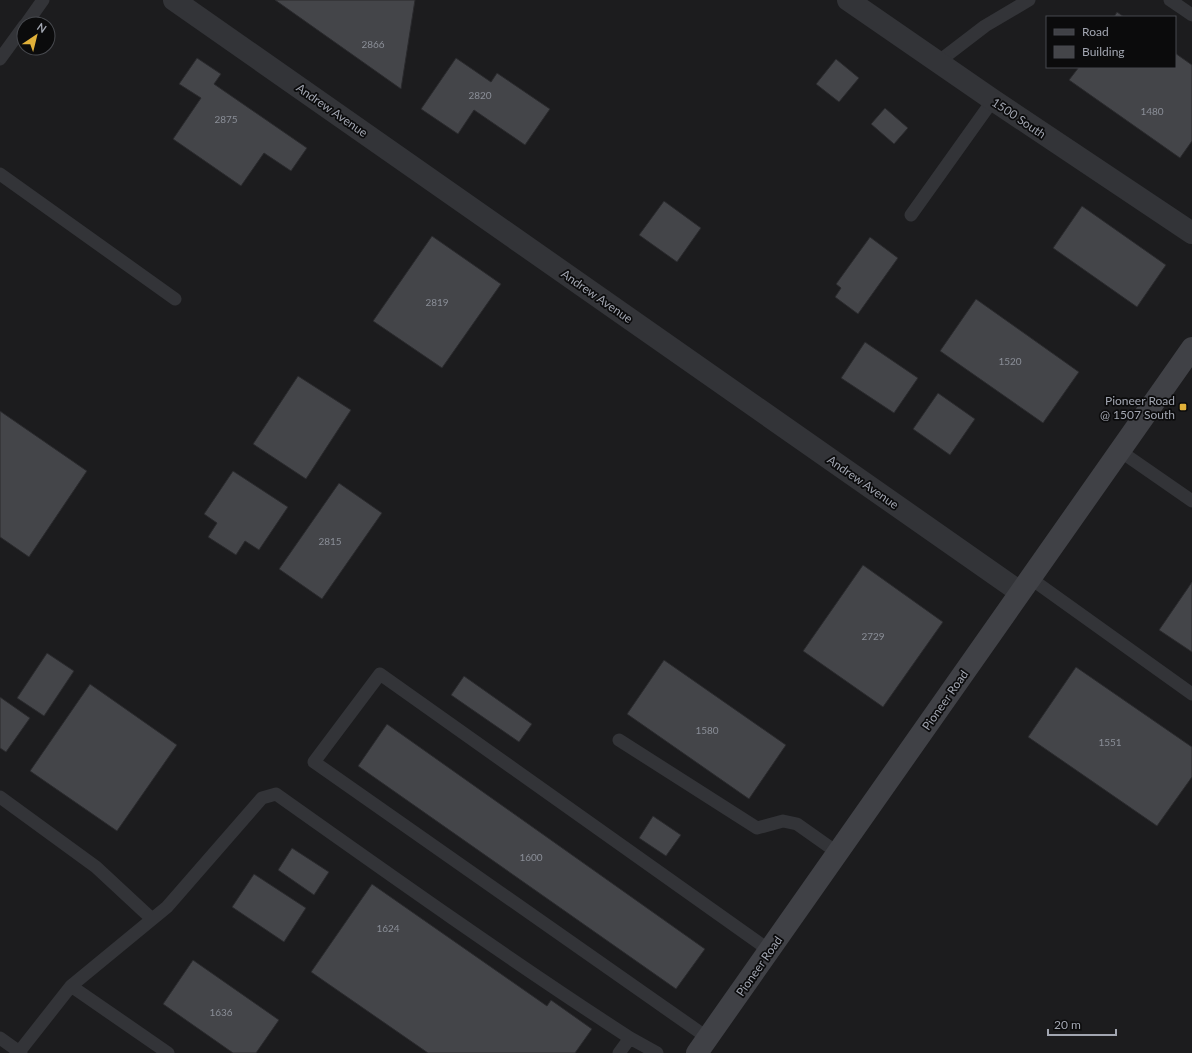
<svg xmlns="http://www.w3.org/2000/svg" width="1192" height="1053" font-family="Lato,sans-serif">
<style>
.built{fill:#1c1c1e;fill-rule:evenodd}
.building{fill:#444549;stroke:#2a2a2d}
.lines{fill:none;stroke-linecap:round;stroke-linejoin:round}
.service{stroke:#333438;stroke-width:13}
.minor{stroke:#333438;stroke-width:22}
.secondary{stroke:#404146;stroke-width:22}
.poi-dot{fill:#e0b039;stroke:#0b0b0c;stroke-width:1.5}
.labels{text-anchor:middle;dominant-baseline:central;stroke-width:3.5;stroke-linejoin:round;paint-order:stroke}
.number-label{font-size:10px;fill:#8a8e97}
.street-label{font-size:12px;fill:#a2a6b1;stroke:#0b0b0c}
.poi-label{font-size:12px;fill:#a2a6b1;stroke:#0b0b0c;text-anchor:end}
</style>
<rect width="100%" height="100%" fill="#101011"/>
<path class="built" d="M0 0H1192V1053H0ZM1047 17H1175V67H1047ZM24 24H48V48H24Z"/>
<path class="building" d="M275 0H415L401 89Z
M1117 12 1124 17H1114Z
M1175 53 1192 65V141L1180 158 1069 80 1079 67H1175Z
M197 58 221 74 214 84 307 148 291 171 264 153 241 186 173 139 201 98 179 84Z
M456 58 491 82 497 73 550 109 525 145 474 110 458 134 421 109Z
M836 59 859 78 839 102 816 84Z
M885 108 908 128 894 144 871 124Z
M664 201 701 228 677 262 639 235Z
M1082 206 1166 265 1137 307 1053 248Z
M432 236 501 284 442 368 373 321Z
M870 237 898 258 858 314 835 297 841 288 836 284Z
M976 299 1079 372 1043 423 940 351Z
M865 342 918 378 894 413 841 378Z
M298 376 351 410 306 479 253 444Z
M938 393 975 419 950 455 913 429Z
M0 411 87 471 29 557 0 537Z
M233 471 288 507 259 550 245 541 236 555 208 537 217 523 204 514Z
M339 483 382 513 322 599 279 569Z
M863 565 943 622 883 707 803 651Z
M1192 582V652L1159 630Z
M47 653 74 671 44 716 17 698Z
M664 660 786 745 749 799 627 714Z
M1076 667 1192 747V777L1157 826 1028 737Z
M464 676 532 724 519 742 451 695Z
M90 684 177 745 117 831 30 771Z
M0 697 30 718 6 752 0 748Z
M387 724 705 949 676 989 358 766Z
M653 816 681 835 666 856 639 838Z
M292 848 329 872 314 895 278 870Z
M254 874 306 908 284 942 232 907Z
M372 884 547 1006 551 1000 592 1029 575 1053H428L311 972Z
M193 960 279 1020 256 1053H233L163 1004Z"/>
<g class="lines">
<path class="service" d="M1170 0 1192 15
M26 24 43 0
M0 59 24 26
M938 62 985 26 1029 0
M0 174 175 299
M911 215 993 100
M1120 451 1192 501
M1030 578 1192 694
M619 740 757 828 783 821 797 824 838 853
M0 797 96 867 152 919
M71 986 167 907 262 798 276 794C393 877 510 960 630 1038
M0 1038 21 1053
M708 1038 658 1003 314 762 380 674 769 950
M19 1052 71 986 168 1053
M619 1053 630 1038 657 1053"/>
<path class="minor" d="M174 0 1020 592
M848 0 993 100 1192 233"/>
<path class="secondary" d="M697 1053 1192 348"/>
</g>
<rect class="poi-dot" x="1179" y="403" width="8" height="8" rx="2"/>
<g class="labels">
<g class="number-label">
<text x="373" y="44">2866</text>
<text x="480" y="95">2820</text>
<text x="1152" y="111">1480</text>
<text x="226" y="119">2875</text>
<text x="437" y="302">2819</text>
<text x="1010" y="361">1520</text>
<text x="330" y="541">2815</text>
<text x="873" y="636">2729</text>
<text x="707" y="730">1580</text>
<text x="1110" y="742">1551</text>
<text x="531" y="857">1600</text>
<text x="388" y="928">1624</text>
<text x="221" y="1012">1636</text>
</g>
<g class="street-label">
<text transform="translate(332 110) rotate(35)">Andrew Avenue</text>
<text transform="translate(1019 118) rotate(34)">1500 South</text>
<text transform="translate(597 296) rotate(35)">Andrew Avenue</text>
<text transform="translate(863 482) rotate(35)">Andrew Avenue</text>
<text transform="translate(945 700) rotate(-55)">Pioneer Road</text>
<text transform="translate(759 966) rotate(-55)">Pioneer Road</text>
</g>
<g class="poi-label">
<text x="1175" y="400">Pioneer Road<tspan x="1175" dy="14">@ 1507 South</tspan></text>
</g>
</g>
<rect x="1046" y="16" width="130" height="52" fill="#0b0b0c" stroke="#47494e"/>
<rect x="1054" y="29" width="20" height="6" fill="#404146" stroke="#47494e"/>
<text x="1082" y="36" font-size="12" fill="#a2a6b1">Road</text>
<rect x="1054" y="46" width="20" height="12" fill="#444549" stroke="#47494e"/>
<text x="1082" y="56" font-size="12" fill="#a2a6b1">Building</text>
<g transform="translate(36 36) rotate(35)"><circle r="19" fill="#0b0b0c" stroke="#47494e"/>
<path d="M0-3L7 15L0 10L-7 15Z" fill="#e0b039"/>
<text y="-6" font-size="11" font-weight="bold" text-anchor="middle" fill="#a2a6b1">N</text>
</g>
<path d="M1048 1029v6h68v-6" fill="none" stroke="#a2a6b1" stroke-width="2"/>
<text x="1054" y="1029" font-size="12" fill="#a2a6b1" stroke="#0b0b0c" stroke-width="3" paint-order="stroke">20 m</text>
</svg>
